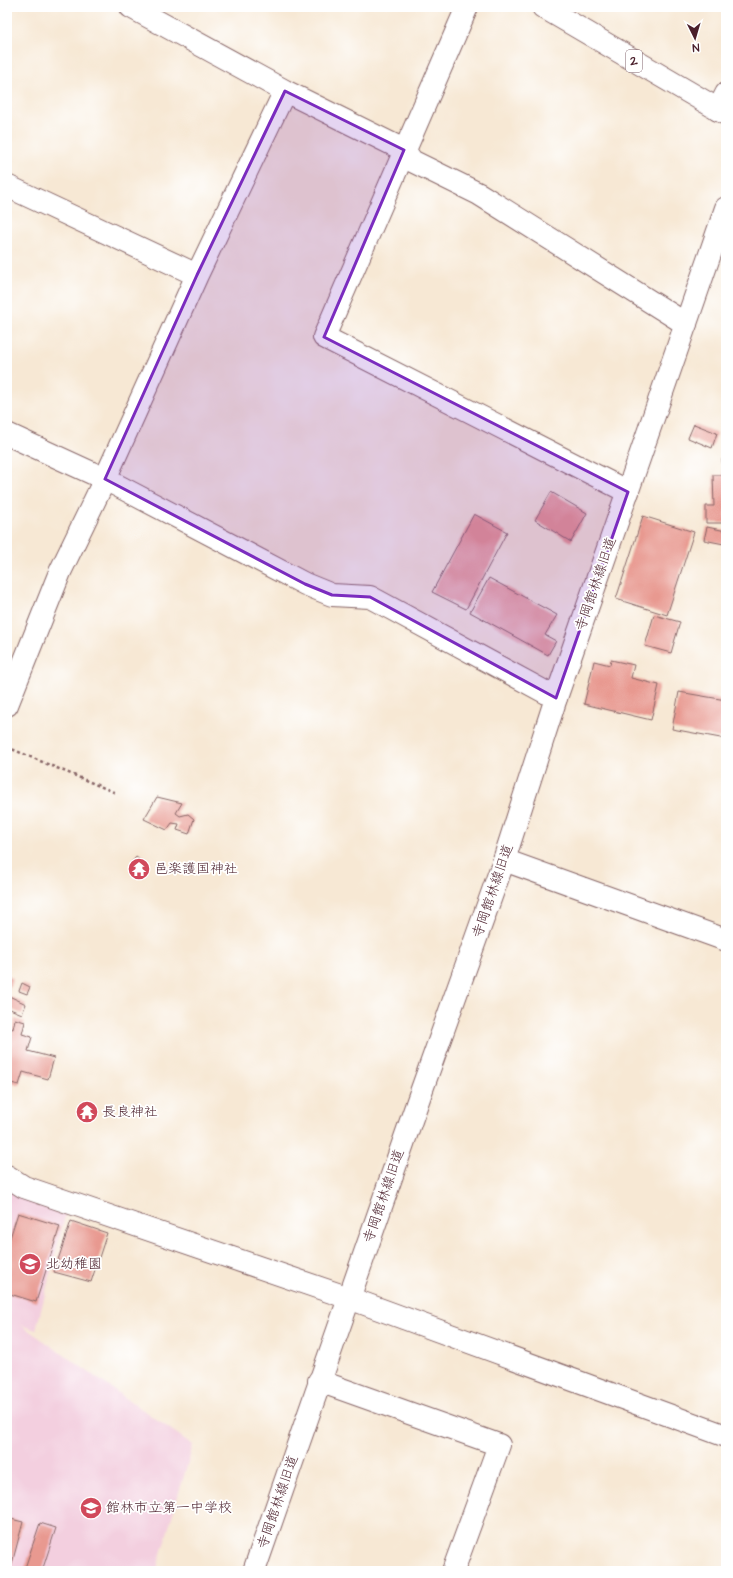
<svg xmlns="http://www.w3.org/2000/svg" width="733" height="1578" font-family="'Architects Daughter','Klee One',sans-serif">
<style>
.built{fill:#f3cfdf}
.building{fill:#e89990}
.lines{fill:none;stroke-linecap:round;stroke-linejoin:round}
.minor-casing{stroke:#876566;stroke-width:24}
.tertiary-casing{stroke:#876566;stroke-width:24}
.primary-casing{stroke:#876566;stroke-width:24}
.path{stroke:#876566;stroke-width:2.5;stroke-dasharray:3 3;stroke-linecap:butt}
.minor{stroke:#fff;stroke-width:22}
.tertiary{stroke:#fff;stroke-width:22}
.primary{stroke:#fff;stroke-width:22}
.marked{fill:#7b2cbf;fill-opacity:0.2;stroke:#7b2cbf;stroke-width:3;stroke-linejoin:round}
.labels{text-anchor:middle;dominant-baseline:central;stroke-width:3.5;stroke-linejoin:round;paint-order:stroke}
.shield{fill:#fff;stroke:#80626b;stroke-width:1}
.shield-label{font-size:13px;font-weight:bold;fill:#4a1f2b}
.street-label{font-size:14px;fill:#4a1f2b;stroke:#fff}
.poi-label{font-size:14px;fill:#4a1f2b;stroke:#fff;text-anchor:start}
</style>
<rect width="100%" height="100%" fill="#fff"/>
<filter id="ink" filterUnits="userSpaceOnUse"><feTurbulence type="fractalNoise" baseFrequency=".025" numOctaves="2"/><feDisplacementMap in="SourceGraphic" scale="8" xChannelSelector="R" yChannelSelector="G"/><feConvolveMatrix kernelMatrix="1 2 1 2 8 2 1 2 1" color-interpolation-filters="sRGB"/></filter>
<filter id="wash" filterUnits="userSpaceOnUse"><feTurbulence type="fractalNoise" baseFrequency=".012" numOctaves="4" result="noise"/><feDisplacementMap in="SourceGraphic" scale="16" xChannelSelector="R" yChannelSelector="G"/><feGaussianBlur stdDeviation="0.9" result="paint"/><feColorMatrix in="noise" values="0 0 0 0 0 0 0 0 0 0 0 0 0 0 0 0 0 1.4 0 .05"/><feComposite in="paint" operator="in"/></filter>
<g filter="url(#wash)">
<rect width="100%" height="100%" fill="#f7e8d4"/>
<path class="built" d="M7 1183 67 1208 36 1330 21 1325 193 1445 156 1571H7Z"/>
<g id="blocks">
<path class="building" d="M694 424 717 433 712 448 688 438Z
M722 459H726V523H706V506H714L713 475H723Z
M551 492 587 513 571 542 535 520Z
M474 514 507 532 466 609 432 592Z
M643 516 694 532 667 615 616 599Z
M707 527 726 531 724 544 704 540Z
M489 578 557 615 545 635 556 641 548 655 470 612Z
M654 615 680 622 671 653 645 646Z
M611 660 634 665 631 678 659 685 651 720 584 704 594 661 610 665Z
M679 692 726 700V739L672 729Z
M157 797 182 803 176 813 180 816 188 814 194 819 189 834 177 830 179 824 172 823 167 830 144 819Z
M136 857 143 862 139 868 131 863Z
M7 976 13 978 7 993Z
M22 983 30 987 27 994 19 991Z
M7 995 26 1004 22 1014 10 1009 7 1016Z
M15 1019 25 1022 22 1034 32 1037 28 1051 54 1058 48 1079 23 1072 19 1085 7 1082V1027L13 1029Z
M18 1213 60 1226 36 1302 7 1293V1247Z
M71 1221 107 1233 91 1282 54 1272Z
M7 1518 23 1522 10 1571H7Z
M40 1523 56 1528 42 1571H24Z"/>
</g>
</g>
<g filter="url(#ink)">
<use href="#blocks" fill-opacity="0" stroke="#876566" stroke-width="1"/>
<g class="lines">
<g class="minor-casing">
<path id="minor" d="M131 7 285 91 404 150 412 161 479 194 686 324
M467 7 324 337 628 492
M718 110 726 94
M7 186 197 275
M7 434 105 479 305 584 332 595 370 597 556 698
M7 705 60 572 105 479 197 275 285 91
M504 860 726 940
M7 1176 24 1187 349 1298 726 1436
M319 1381 499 1445 453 1571"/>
</g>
<g class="tertiary-casing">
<path id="tertiary" d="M254 1571 421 1092 504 860 556 698 726 208"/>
</g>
<g class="primary-casing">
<path id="primary" d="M543 7 726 114"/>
</g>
<path class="path" d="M7 747 116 793"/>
<use href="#minor" class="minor"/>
<use href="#tertiary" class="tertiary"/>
<use href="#primary" class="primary"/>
</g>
</g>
<path class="marked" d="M285 91 404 150 324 337 628 492 556 698 370 597 332 595 305 584 105 479 197 275Z"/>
<defs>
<g id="temple-disc" transform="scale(1.15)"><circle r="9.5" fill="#d1495b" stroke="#fff"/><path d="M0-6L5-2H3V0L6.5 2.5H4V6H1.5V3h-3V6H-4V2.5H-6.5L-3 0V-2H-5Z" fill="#fff"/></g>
<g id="school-disc" transform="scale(1.15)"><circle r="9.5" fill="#d1495b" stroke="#fff"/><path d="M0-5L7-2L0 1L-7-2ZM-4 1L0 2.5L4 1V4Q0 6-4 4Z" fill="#fff"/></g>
</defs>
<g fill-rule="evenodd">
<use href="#temple-disc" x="139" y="869"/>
<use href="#temple-disc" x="87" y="1112"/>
<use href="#school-disc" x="30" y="1264"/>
<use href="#school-disc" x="91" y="1508"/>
</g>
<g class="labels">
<rect class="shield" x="626" y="50" width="16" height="22" rx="3"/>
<g class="shield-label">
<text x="634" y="61">2</text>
</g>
<g class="street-label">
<text transform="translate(596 584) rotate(-71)">寺岡館林線旧道</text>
<text transform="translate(493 891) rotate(-71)">寺岡館林線旧道</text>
<text transform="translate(384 1196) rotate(-71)">寺岡館林線旧道</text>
<text transform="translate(278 1502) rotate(-71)">寺岡館林線旧道</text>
</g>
<g class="poi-label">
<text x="154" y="869">邑楽護国神社</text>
<text x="102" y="1112">長良神社</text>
<text x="46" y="1264">北幼稚園</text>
<text x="106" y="1508">館林市立第一中学校</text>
</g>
</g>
<rect width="733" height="1578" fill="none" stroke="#fff" stroke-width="24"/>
<g transform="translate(695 38) rotate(175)" stroke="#ffffff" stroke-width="3" paint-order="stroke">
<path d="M0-3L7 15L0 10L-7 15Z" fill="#4a1f2b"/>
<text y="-6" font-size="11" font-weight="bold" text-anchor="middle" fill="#4a1f2b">N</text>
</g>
</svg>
